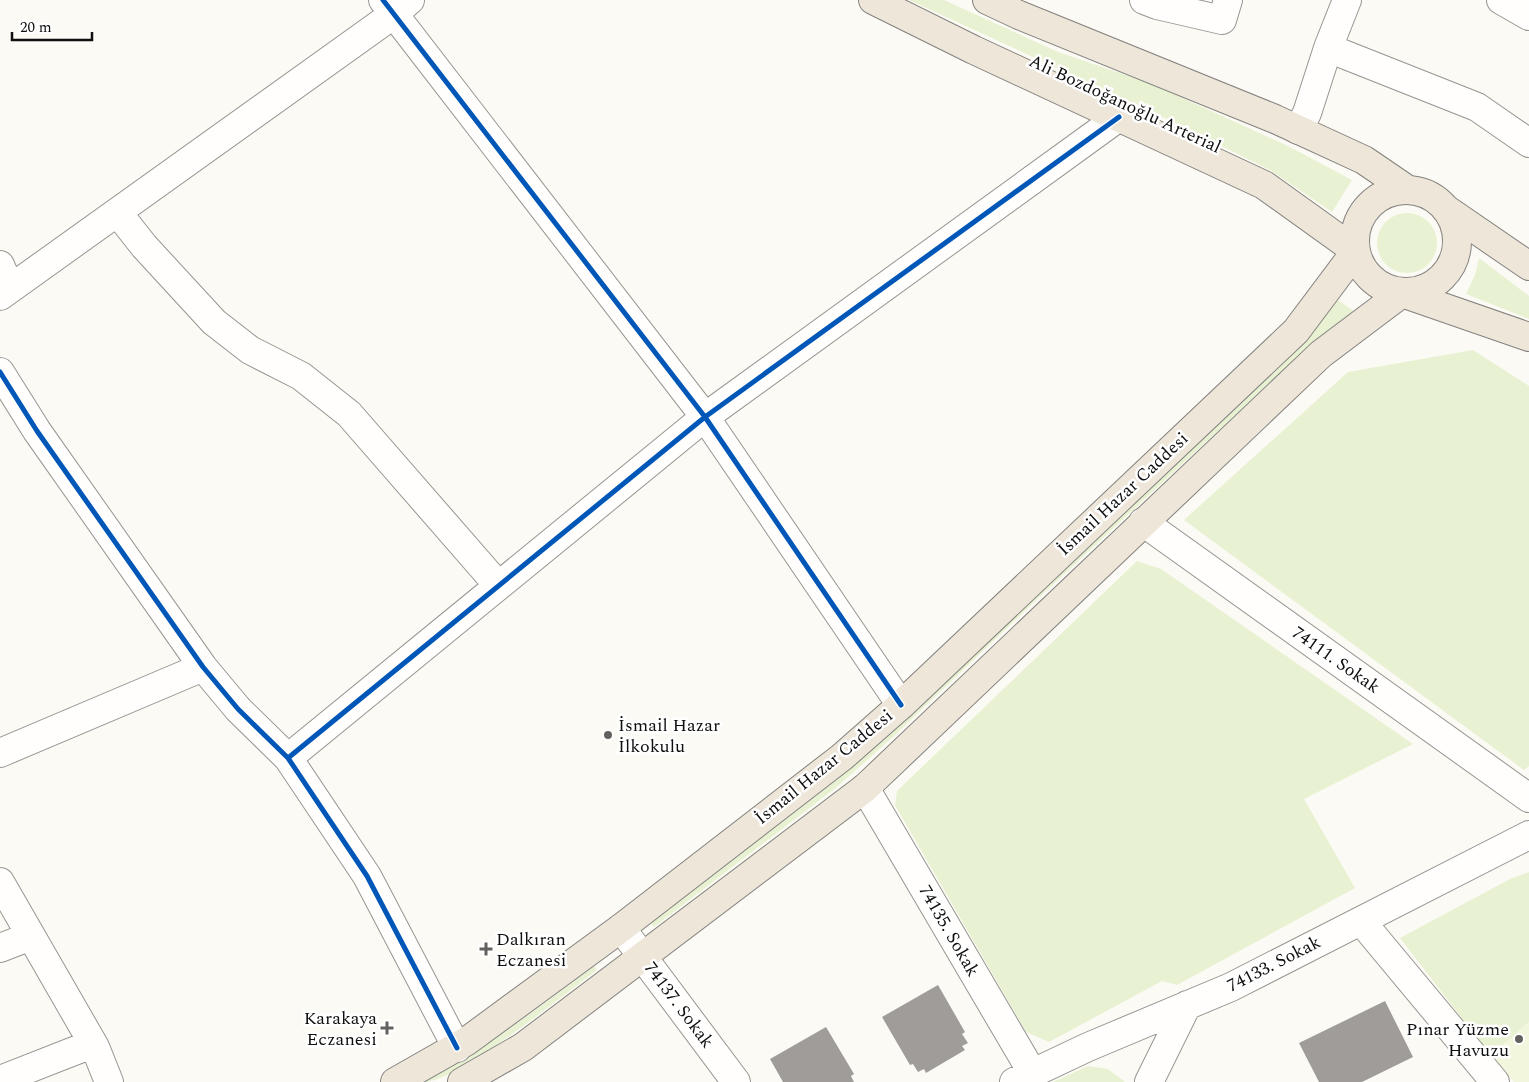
<svg xmlns="http://www.w3.org/2000/svg" width="1529" height="1082" font-family="Spectral,serif">
<style>
.green{fill:#e8f2d2}
.pitch{fill:#f2f6dc}
.building{fill:#9f9c99}
.lines{fill:none;stroke-linecap:round;stroke-linejoin:round}
.minor-casing{stroke:#969592;stroke-width:30}
.major-casing{stroke:#83827f;stroke-width:30}
.minor{stroke:#fffefd;stroke-width:28}
.major{stroke:#ede6d9;stroke-width:28}
.cycleway-casing{stroke:#fff;stroke-width:8}
.cycleway{stroke:#0057b8;stroke-width:5}
.poi-dot{fill:#62615f;stroke:#fff;stroke-width:2}
.labels{text-anchor:middle;dominant-baseline:central;stroke-width:5;stroke-linejoin:round;paint-order:stroke}
.street-label{font-size:18px;fill:#0f0f0f;stroke:#fff}
.poi-label{font-size:18px;fill:#0f0f0f;stroke:#fff;text-anchor:start}
</style>
<rect width="100%" height="100%" fill="#fcfaf4"/>
<path class="green" d="M909 0H944L1058 52 1152 84 1288 146 1352 180 1332 212 1270 170 1142 107Z
M1377 243a30 30 0 1 1 60 0a30 30 0 1 1-60 0Z
M1479 258 1529 296V319L1466 294 1475 275Z
M1338 300 1355 312 1309 346 1030 606 893 737 837 787 654 927 649 922 833 783 888 734 1306 341Z
M1473 350 1529 386V766L1524 770 1184 520 1348 372Z
M1137 561 1161 569 1413 744 1304 799 1355 888 1177 985 1162 981 1049 1042 1026 1032 895 805 897 791Z
M1529 872V1022L1491 1056 1400 938 1510 879Z
M594 966 597 970C566 993 457 1082 425 1082 485 1048 539 1008 594 966Z
M1088 1066 1108 1069 1125 1082H1053Z"/>
<path class="pitch" d="M1529 1022V1082H1514L1491 1056Z"/>
<path class="building" d="M938 985 965 1032 962 1034 968 1043 962 1046 965 1050 926 1073 924 1069 918 1072 913 1064 910 1065 882 1017Z
M1385 1001 1413 1057 1362 1082H1319L1299 1043Z
M826 1027 854 1074 851 1076 854 1082H783L770 1059Z"/>
<g class="lines">
<g class="minor-casing">
<path id="minor" d="M383 0 705 417 901 705
M1144 0 1157 5 1222 20 1228 0
M1501 0 1529 16
M1328 48 1477 107 1529 143
M1298 130 1307 113 1328 48 1347 0
M118 213 144 246 214 322 250 350 301 376 349 414 498 585
M0 265 10 288
M0 296 394 14 410 0
M0 372 37 431 203 667 238 709 288 758 367 876 457 1048
M1143 522 1529 798
M0 753 203 667
M288 758 705 417 1119 117
M865 788 1033 1074
M0 882 95 1047 109 1082
M1361 921 1495 1082
M621 928 736 1082
M0 948 31 936
M0 1080 92 1044
M1014 1082 1088 1047 1231 987 1529 835
M1149 1082 1187 1005"/>
</g>
<g class="major-casing">
<path id="major" d="M873 0 974 50 1264 185 1356 251
M987 0 1019 15 1275 119 1364 160 1408 190
M1355 241a51 51 0 1 1 102 0a51 51 0 1 1-102 0Z
M1446 209 1529 266
M1402 293 1529 337
M395 1082 467 1041 621 928 842 757 901 705 1296 331 1356 251
M462 1082 523 1047 865 788 1321 354 1402 293"/>
</g>
<use href="#minor" class="minor"/>
<use href="#major" class="major"/>
<g class="cycleway-casing">
<path id="cycleway" d="M383 0 705 417 901 705
M0 372 37 431 203 667 238 709 288 758 367 876 457 1048
M288 758 705 417 1119 117"/>
</g>
<use href="#cycleway" class="cycleway"/>
</g>
<g class="poi-dot">
<circle cx="608" cy="735" r="5"/>
<path d="M483.5 941.5h5v5h5v5h-5v5h-5v-5h-5v-5h5z"/>
<path d="M384.5 1020.5h5v5h5v5h-5v5h-5v-5h-5v-5h5z"/>
<circle cx="1519" cy="1039" r="5"/>
</g>
<g class="labels">
<g class="street-label">
<text transform="translate(1125 104) rotate(25)">Ali Bozdoğanoğlu Arterial</text>
<text transform="translate(1123 494) rotate(-43)">İsmail Hazar Caddesi</text>
<text transform="translate(1336 660) rotate(35)">74111. Sokak</text>
<text transform="translate(824 767) rotate(-39)">İsmail Hazar Caddesi</text>
<text transform="translate(949 931) rotate(60)">74135. Sokak</text>
<text transform="translate(1274 964) rotate(-27)">74133. Sokak</text>
<text transform="translate(679 1005) rotate(53)">74137. Sokak</text>
</g>
<g class="poi-label">
<text x="618" y="725">İsmail Hazar<tspan x="618" dy="21">İlkokulu</tspan></text>
<text x="496" y="939">Dalkıran<tspan x="496" dy="21">Eczanesi</tspan></text>
<text x="377" y="1018" text-anchor="end">Karakaya<tspan x="377" dy="21">Eczanesi</tspan></text>
<text x="1509" y="1029" text-anchor="end">Pınar Yüzme<tspan x="1509" dy="21">Havuzu</tspan></text>
</g>
</g>
<path d="M12 32v8h80v-8" fill="none" stroke="#0f0f0f" stroke-width="2.5"/>
<text x="20" y="32" font-size="15" fill="#0f0f0f" stroke="#ffffff" stroke-width="4" paint-order="stroke">20 m</text>
</svg>
